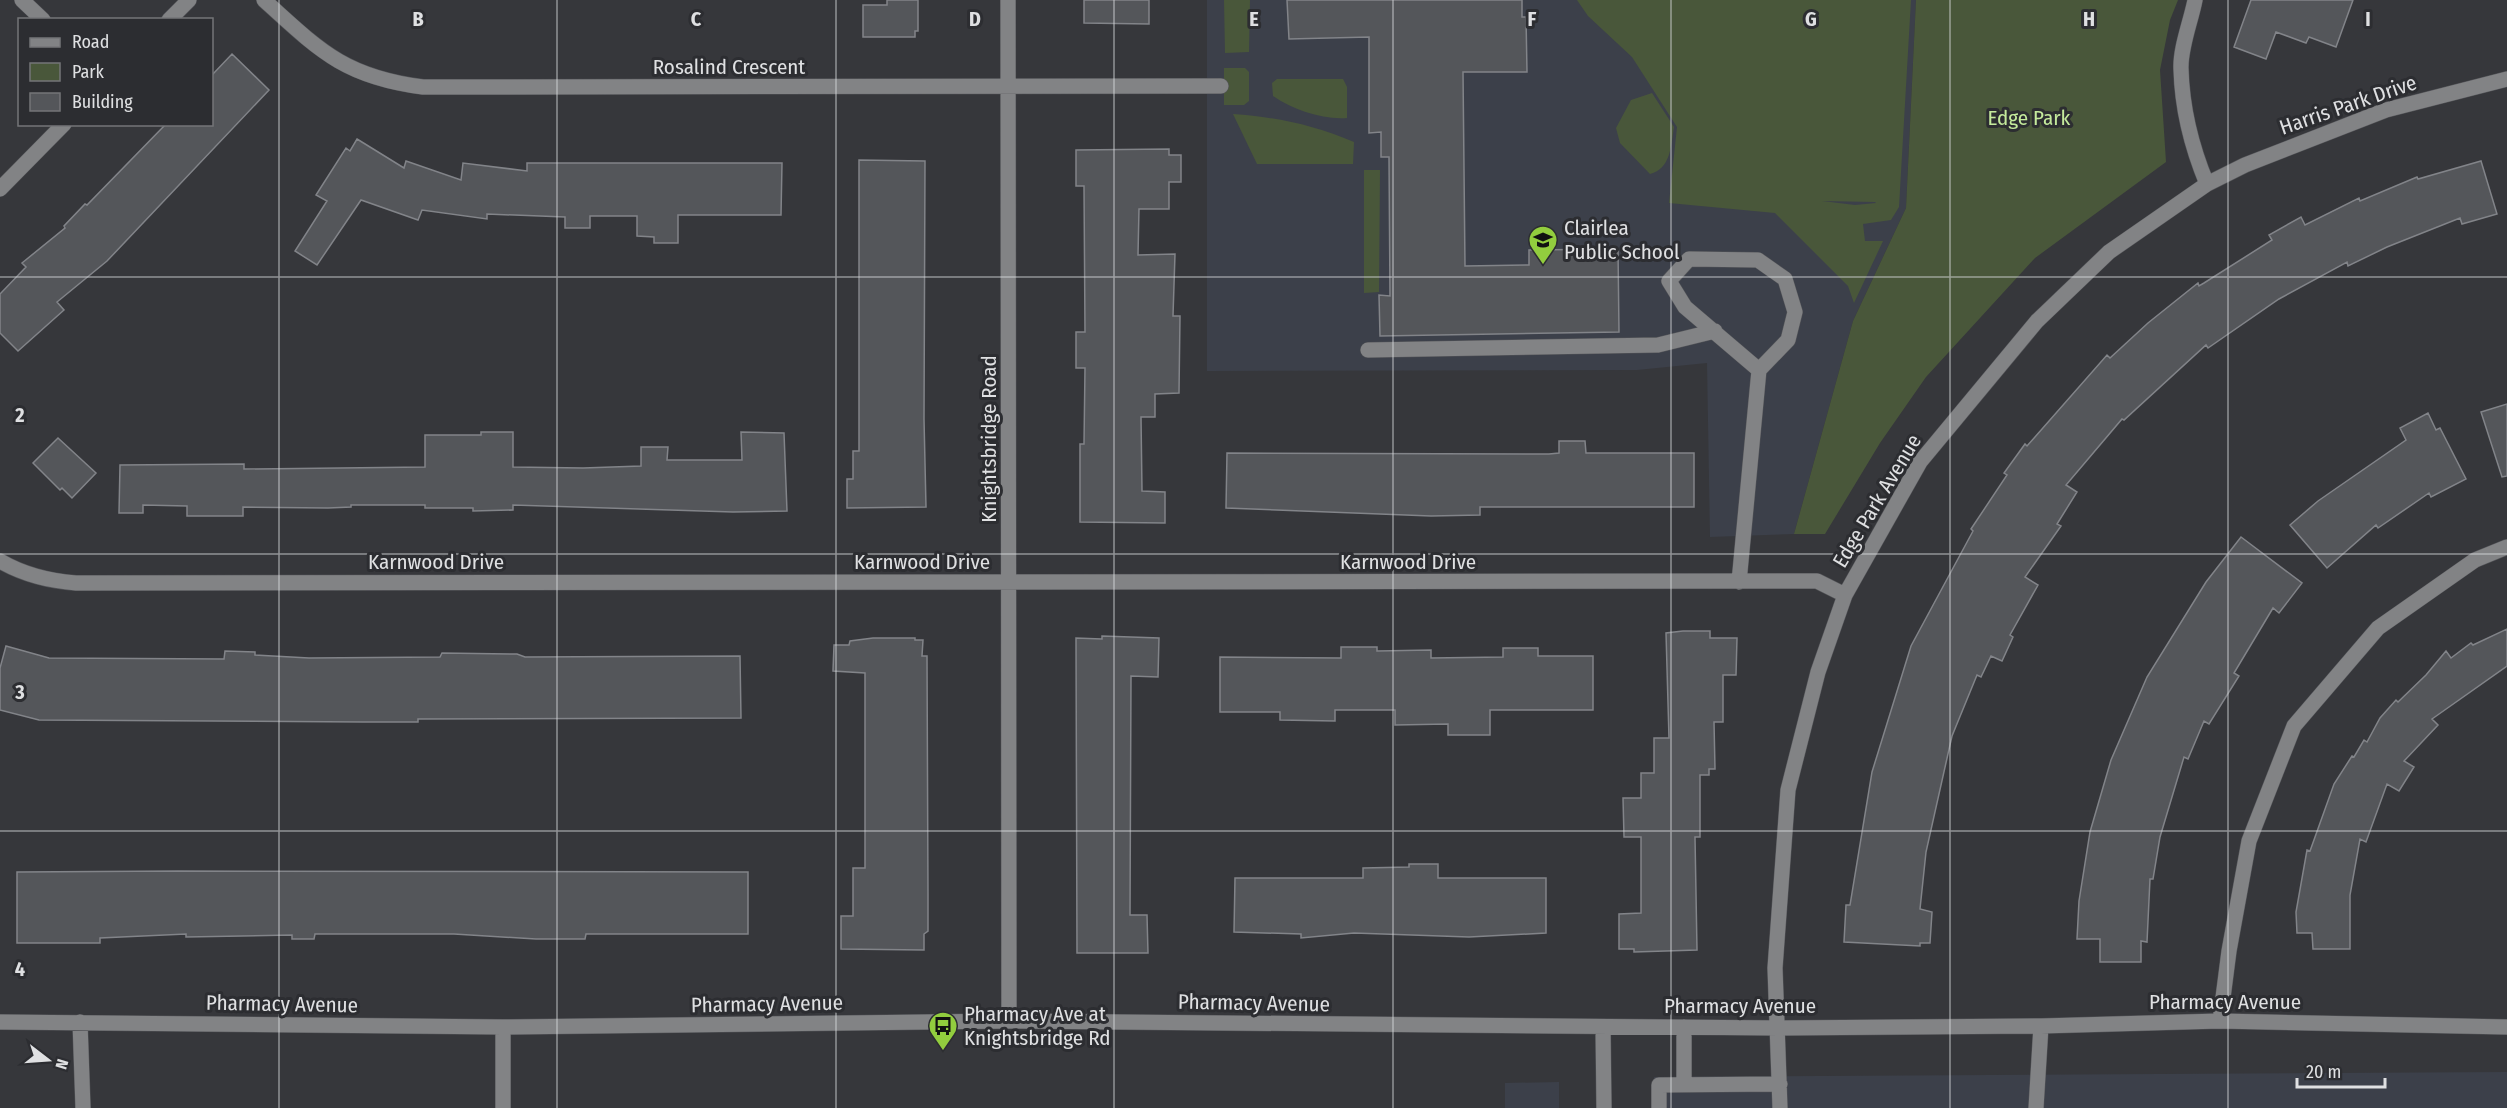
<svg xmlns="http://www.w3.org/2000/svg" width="2507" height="1108" font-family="'Fira Sans Condensed',sans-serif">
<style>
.built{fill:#3c404a}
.green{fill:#49573a;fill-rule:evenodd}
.building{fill:#54565a;stroke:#828489;stroke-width:1.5}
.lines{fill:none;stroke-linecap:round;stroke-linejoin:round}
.minor-casing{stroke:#545559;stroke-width:16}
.minor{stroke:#828385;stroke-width:15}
.grid{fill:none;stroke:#dfe0e2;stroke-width:1.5;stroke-opacity:0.55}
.labels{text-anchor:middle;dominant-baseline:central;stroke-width:6;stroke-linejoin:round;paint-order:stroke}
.street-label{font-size:21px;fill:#dfe0e2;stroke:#2c2d31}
.park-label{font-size:21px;fill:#c4ea9c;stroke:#2c2d31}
.poi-label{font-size:21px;fill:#dfe0e2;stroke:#2c2d31;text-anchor:start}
.grid-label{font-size:20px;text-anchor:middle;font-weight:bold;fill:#dfe0e2;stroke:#2c2d31;stroke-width:6;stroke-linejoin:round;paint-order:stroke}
</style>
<rect width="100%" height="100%" fill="#36373b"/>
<path class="built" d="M1207 0H1916L1906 208 1853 321 1794 534 1710 537 1707 363 1637 370 1207 371Z
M2507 1072V1108H1654V1077Z
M1559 1082V1108H1505V1083Z"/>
<path class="green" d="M1224 0H1250L1249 52 1225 53Z
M1577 0H1911L1899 207 1891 220 1863 224 1865 241H1883L1854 303 1848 286 1775 213 1669 203 1677 127 1632 57 1588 16ZM1822 201 1875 202 1876 203 1855 205Z
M1916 0H2178L2170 20 2160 70 2166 162 2035 258 1926 377 1880 443 1825 534H1794L1853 321 1906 208Z
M1224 68H1245L1249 72V101L1244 105H1224Z
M1277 79H1343L1347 87V118C1323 120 1294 110 1273 96L1272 83Z
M1652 93 1674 127C1671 145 1671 169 1650 174L1620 143 1616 128 1631 100Z
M1233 114C1276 117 1314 125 1354 142L1353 164H1257Z
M1364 170H1380L1379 292 1364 293Z"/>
<path class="building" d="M887 0H918V31H915V37H863V5H887Z
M1084 0H1149V24L1084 23Z
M1287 0H1522V17H1526L1527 72H1463L1465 266 1529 265V250L1618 249 1619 332 1380 336 1379 295 1390 296 1389 157H1381V132L1369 133V37L1289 39Z
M2251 0H2353L2336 47 2309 37 2306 43 2276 32 2266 59 2234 47Z
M232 54 269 90 107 261 57 302 64 310 18 351 0 333V294L26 267 22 263 65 228 64 226 85 204 87 205 166 124H212V75Z
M357 139 404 168 406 161 461 180 463 163 527 171V163H782L781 215H678V243H654V237L637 236V216H590V228H565V217L487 214V219L422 210 418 220 361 200 317 265 295 251 327 201 316 195 346 148 350 151Z
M1169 149V155H1181V182H1169V209H1139L1138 255 1175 254 1173 316H1180L1179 393 1155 394V417H1141L1142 491 1165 492V523L1080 522V444H1084L1085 368H1076V332H1085L1084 186H1076V150Z
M859 160 925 161 924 419 926 507 847 508V479H853V451H859Z
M2481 161 2497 214 2462 224 2460 218 2387 247 2348 266 2347 262 2279 299 2208 348 2206 345 2124 420 2122 419 2066 485 2077 492 2057 524 2061 526 2025 577 2038 585 2010 635 2013 637 2002 661 1991 656 1981 677 1977 675 1952 736 1926 852 1920 909 1932 912 1930 943H1920V946L1844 942 1846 905H1850L1872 772 1911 646 1973 531 1971 529 2007 475 2004 473 2025 444 2027 446 2107 355 2110 358 2148 323 2198 283 2199 286 2204 283 2272 240 2269 235 2301 217 2305 225 2359 198 2360 201 2417 177 2418 179Z
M2507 404V476L2502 477 2481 412Z
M2428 413 2436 430 2440 428 2466 479 2431 497 2429 493 2378 528 2376 525 2327 568 2290 525 2318 501 2406 440 2400 428Z
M481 432H513V467L583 468 641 466V447H668L667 460H742L741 432 784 433 787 511 733 512 513 505V510L473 511V508H425V505H351V507L328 508 243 507V516H187V506L143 505V513H119L120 465 244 464V469L425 467V435H481Z
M58 438 96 473 72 498 62 488 60 490 33 463Z
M1559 441H1585L1586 453H1694V507H1480V515L1431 516 1226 508 1227 453 1549 454 1559 453Z
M2241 537 2302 583 2279 613 2273 608 2234 673 2239 676 2209 724 2204 721 2188 759 2184 757 2160 837 2153 879H2150L2147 942 2141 941V962H2100V939H2077L2079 901 2090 832 2111 760 2147 677 2206 582Z
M2507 629V666L2432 719 2438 725 2404 761 2414 767 2399 791 2387 784 2366 842 2360 839 2350 895V949H2313L2312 933H2297L2296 912 2307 850 2310 851 2334 784 2352 756 2354 757 2364 740 2367 742 2380 718 2396 700 2398 702 2426 675 2446 651 2451 658 2471 643 2473 645Z
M1683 631H1710V638H1737L1736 675H1723V722H1714L1715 769H1709V775H1700V837H1695L1697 950 1634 952V949H1619V914L1641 913V837H1624L1623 798H1641V773H1654V738H1669L1666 633Z
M1102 636 1159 638 1158 677 1131 676 1130 915H1147L1148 953H1077L1076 638 1102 639Z
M873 638H915V640H923L922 656H927L928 894V931L924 934V950L841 949V916H853V868H865V673L833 671 834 645H849L850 641Z
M6 646 49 658 224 659 225 651 255 652V655L309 658 440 657 442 653 517 654 525 657 740 656 741 718 418 719V722H363L39 720 0 710V668Z
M1341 647H1377V651L1431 650V658L1503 657V648H1538V656H1593V710H1490V735H1448V724L1395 725V710H1335V721L1280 720V712H1220V657L1341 658Z
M1409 864H1438V878H1546V933L1469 937 1354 933 1301 938V934L1234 932 1235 878H1363V868L1409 867Z
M178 871 748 872V934H586L585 939H536L454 934H315L314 939H292V935L186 937V934L100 938V943H17V872Z"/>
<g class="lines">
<g class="minor-casing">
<path id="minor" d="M22 0 43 20
M264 0C320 51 345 77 423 87L1221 86
M1008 0 1009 1021
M2195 0C2191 21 2180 48 2181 69 2182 108 2192 148 2207 184
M169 20 189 0
M0 189 64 124
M1368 350 1658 345 1715 331
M0 561C24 575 49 581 76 583L1817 581 1845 595
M1739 582 1759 370 1788 340 1795 312 1785 279 1758 260 1689 259 1669 281 1685 307 1759 370
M2220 1021 2229 951 2249 841 2294 726 2378 628 2475 560 2507 547
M0 1022 503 1027 1009 1021 1779 1028 2041 1026 2220 1021 2507 1027
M80 1022 83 1108
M1603 1027 1604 1108
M1684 1027V1084
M503 1108V1027
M1659 1108V1085L1780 1084
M1780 1108 1775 968 1788 790 1818 672 1845 595 1920 462 2037 321 2109 252 2207 184 2245 165 2386 110 2507 79
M2036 1108 2041 1026"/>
</g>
<use href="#minor" class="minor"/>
</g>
<path class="grid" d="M279 0V1108M557 0V1108M836 0V1108M1114 0V1108M1393 0V1108M1671 0V1108M1950 0V1108M2228 0V1108M0 277H2507M0 554H2507M0 831H2507"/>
<defs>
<g id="school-pin" transform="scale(1.5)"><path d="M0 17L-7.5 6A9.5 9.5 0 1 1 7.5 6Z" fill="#92cd3e" stroke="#2c2d31"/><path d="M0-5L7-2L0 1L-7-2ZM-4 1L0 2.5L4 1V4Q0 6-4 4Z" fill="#111"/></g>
<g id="bus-pin" transform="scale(1.5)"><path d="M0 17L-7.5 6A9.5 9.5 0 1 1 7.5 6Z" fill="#92cd3e" stroke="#2c2d31"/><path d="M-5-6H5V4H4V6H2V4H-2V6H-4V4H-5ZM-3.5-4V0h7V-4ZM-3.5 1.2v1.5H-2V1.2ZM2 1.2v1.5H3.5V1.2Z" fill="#111"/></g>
</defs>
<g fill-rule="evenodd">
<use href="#school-pin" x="1543" y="240"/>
<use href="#bus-pin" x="943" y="1026"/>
</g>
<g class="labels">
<g class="street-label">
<text x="729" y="67">Rosalind Crescent</text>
<text transform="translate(2348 105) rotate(-19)">Harris Park Drive</text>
<text transform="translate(989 439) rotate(-90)">Knightsbridge Road</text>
<text transform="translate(1877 501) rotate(-59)">Edge Park Avenue</text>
<text x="436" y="562">Karnwood Drive</text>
<text x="922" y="562">Karnwood Drive</text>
<text x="1408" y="562">Karnwood Drive</text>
<text x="2225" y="1002">Pharmacy Avenue</text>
<text transform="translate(1254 1003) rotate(1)">Pharmacy Avenue</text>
<text transform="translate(282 1004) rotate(1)">Pharmacy Avenue</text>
<text transform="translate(767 1004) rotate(-1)">Pharmacy Avenue</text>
<text x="1740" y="1006">Pharmacy Avenue</text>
</g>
<g class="park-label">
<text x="2029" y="118">Edge Park</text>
</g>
<g class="poi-label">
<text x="1564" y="228">Clairlea<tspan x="1564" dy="24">Public School</tspan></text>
<text x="964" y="1014">Pharmacy Ave at<tspan x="964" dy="24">Knightsbridge Rd</tspan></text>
</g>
</g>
<g class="grid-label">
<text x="418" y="26">B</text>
<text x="696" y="26">C</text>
<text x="975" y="26">D</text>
<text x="1254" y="26">E</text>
<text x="1532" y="26">F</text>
<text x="1811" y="26">G</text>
<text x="2089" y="26">H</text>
<text x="2368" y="26">I</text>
<text x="20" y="422">2</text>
<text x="20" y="699">3</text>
<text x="20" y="976">4</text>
</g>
<rect x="18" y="18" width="195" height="108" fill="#2c2d31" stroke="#747578" stroke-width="1.5"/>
<rect x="30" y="38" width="30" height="9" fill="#828385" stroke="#747578" stroke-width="1.5"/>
<text x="72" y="48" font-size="18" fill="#dfe0e2">Road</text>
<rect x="30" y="63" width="30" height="18" fill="#49573a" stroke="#747578" stroke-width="1.5"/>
<text x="72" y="78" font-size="18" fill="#dfe0e2">Park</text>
<rect x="30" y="93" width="30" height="18" fill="#54565a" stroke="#747578" stroke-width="1.5"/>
<text x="72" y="108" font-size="18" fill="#dfe0e2">Building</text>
<g transform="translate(48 1060) rotate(107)" stroke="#2c2d31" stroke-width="4.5" paint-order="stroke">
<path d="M0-4.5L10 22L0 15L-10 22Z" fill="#dfe0e2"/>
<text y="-9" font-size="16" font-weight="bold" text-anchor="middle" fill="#dfe0e2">N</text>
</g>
<path d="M2297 1078v9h88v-9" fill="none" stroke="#dfe0e2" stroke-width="3"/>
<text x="2306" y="1078" font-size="18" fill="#dfe0e2" stroke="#2c2d31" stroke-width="4.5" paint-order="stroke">20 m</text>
</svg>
